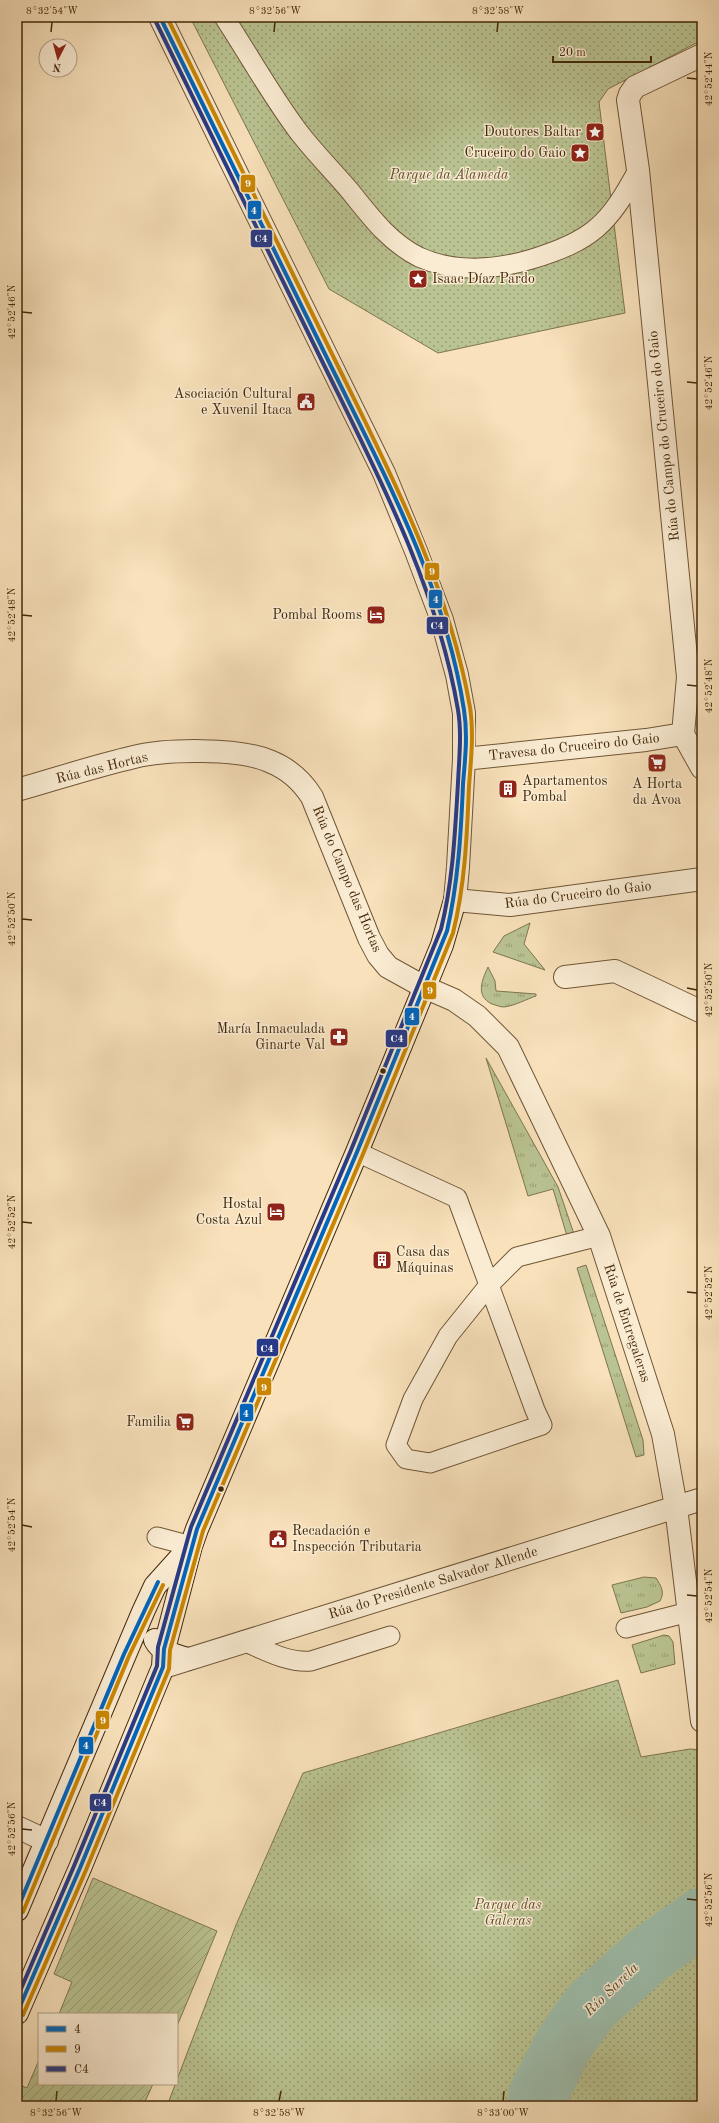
<svg xmlns="http://www.w3.org/2000/svg" width="719" height="2123" font-family="'Old Standard TT',serif">
<style>
.grass{fill:url(#grass-tufts);stroke:#7e764e}
.park{fill:url(#park-dots);stroke:#7e764e}
.garden{fill:url(#garden-furrows);stroke:#7e764e}
.lines{fill:none;stroke-linecap:round;stroke-linejoin:round}
.river{stroke:#9ebeac;stroke-width:59}
.service-casing{stroke:#705636;stroke-width:21}
.pedestrian-casing{stroke:#705636;stroke-width:24}
.minor-casing{stroke:#705636;stroke-width:24}
.tertiary-casing{stroke:#705636;stroke-width:24}
.secondary-casing{stroke:#43280a;stroke-width:24}
.service{stroke:#faecd3;stroke-width:19}
.pedestrian{stroke:#faecd3;stroke-width:22}
.minor{stroke:#faecd3;stroke-width:22}
.tertiary{stroke:#faecd3;stroke-width:22}
.secondary{stroke:#faecd3;stroke-width:22}
.bus-1-casing{stroke:#faecd3;stroke-width:7}
.bus-2-casing{stroke:#faecd3;stroke-width:7}
.bus-3-casing{stroke:#faecd3;stroke-width:7}
.bus-1{stroke:#0065bd;stroke-width:4}
.bus-2{stroke:#ca8602;stroke-width:4}
.bus-3{stroke:#283a87;stroke-width:4}
.ticks{fill:none;stroke:#43280a;stroke-width:1.5}
.bus-dot{fill:#43280a;stroke:#faecd3;stroke-width:1.5}
.labels{text-anchor:middle;dominant-baseline:central;stroke-width:3;stroke-linejoin:round;paint-order:stroke}
.poi-label{font-size:14px;fill:#43280a;stroke:#faecd3;text-anchor:end}
.park-label{font-size:14px;font-style:italic;fill:#614f2c;stroke:#faecd3}
.street-label{font-size:14px;fill:#43280a;stroke:#faecd3}
.water-label{font-size:15px;font-style:italic;fill:#5a4e32;stroke:#faecd3}
.line-badge{stroke:#faecd3;stroke-width:1.5}
.badge-label{font-size:11px;text-anchor:middle;font-weight:bold;fill:#fff}
.neatline{fill:none;stroke:#43280a;stroke-width:1.5}
.ticks-label{font-size:10px;text-anchor:middle;fill:#43280a}
</style>
<defs>
<pattern id="grass-tufts" width="24" height="20" patternUnits="userSpaceOnUse"><rect width="24" height="20" fill="#bac392"/><path d="M3 7l-1-3M5 7V3M7 7l1-3M15 17l-1-3M17 17v-4M19 17l1-3" fill="none" stroke="#999e75"/></pattern>
<pattern id="park-dots" width="8" height="8" patternUnits="userSpaceOnUse"><rect width="8" height="8" fill="#bac392"/><path d="M2 2h.1M6 6h.1" fill="none" stroke="#999e75" stroke-width="1.8" stroke-linecap="round"/></pattern>
<pattern id="garden-furrows" width="10" height="10" patternUnits="userSpaceOnUse"><rect width="10" height="10" fill="#bac392"/><path d="M-1 1l2-2M0 10L10 0M9 11l2-2" fill="none" stroke="#999e75"/></pattern>
</defs>
<rect width="100%" height="100%" fill="#f8e1bb"/>
<filter id="stains"><feTurbulence type="fractalNoise" baseFrequency=".005" numOctaves="4"/><feColorMatrix values="0 0 0 0 .2 0 0 0 0 .09 0 0 0 0 .02 0 0 0 .5 -.17"/></filter>
<radialGradient id="worn" r=".72"><stop offset=".6" stop-color="#630" stop-opacity="0"/><stop offset="1" stop-color="#630" stop-opacity=".3"/></radialGradient>
<path class="grass" d="M530 923 524 944 545 970 493 952 504 936Z
M488 967 495 981 496 991 536 994V996C527 999 514 1006 504 1007 500 1007 496 1005 492 1004 475 996 482 980 488 967Z
M486 1058 558 1187 574 1234 567 1236 553 1189 528 1196Z
M586 1265 643 1440 644 1455 636 1457 577 1268Z
M644 1577 656 1578C661 1586 665 1592 660 1601L647 1607 621 1613 612 1585Z
M664 1635 669 1636 673 1642 675 1664 641 1673 632 1645Z"/>
<path class="park" d="M190 17H702V40L608 89 599 102 625 313 438 353 329 289Z
M618 1680 641 1757 690 1749 702 1750V2106H167L236 1925 303 1773Z"/>
<path class="garden" d="M93 1878 217 1931 177 2026V2014H59L72 1982 54 1974Z
M39 2060V2084H153L143 2106H17V2084L27 2088Z"/>
<g class="lines">
<path class="river" d="M538 2106V2095L565 2042 591 2006 647 1956 702 1917"/>
<g class="service-casing">
<path id="service" d="M224 17C249 55 271 95 298 131 314 152 333 171 350 191 370 216 389 242 419 257 454 273 496 270 532 259 592 241 609 224 638 170
M357 1152 457 1198 535 1410 542 1425 430 1463 406 1459 396 1445 413 1399 448 1336 489 1285 517 1257 599 1236
M157 1537 191 1546
M626 1628 689 1612
M243 1641C265 1650 287 1663 311 1661L390 1636"/>
</g>
<g class="pedestrian-casing">
<path id="pedestrian" d="M565 977 615 971 702 1012
M17 1827 47 1841"/>
</g>
<g class="minor-casing">
<path id="minor" d="M702 55 635 87 630 94 628 100 638 170 688 677 683 734 702 768
M464 759 646 740 683 734
M17 790C56 779 95 766 134 757 166 749 239 748 269 761 287 768 302 781 312 797L369 938 378 955 388 967 424 987 454 1000 477 1016 508 1047 599 1236 663 1434 676 1507 702 1721
M455 900 510 905 702 879
M170 1665 702 1499"/>
</g>
<g class="tertiary-casing">
<path id="tertiary" d="M160 17 384 473 416 551 442 620 457 675 464 713V759L458 867 455 900"/>
</g>
<g class="secondary-casing">
<path id="secondary" d="M155 1640C161 1652 176 1656 188 1659
M17 1910 143 1612 155 1586 190 1547
M17 2013 80 1868 163 1667 164 1649 191 1546 197 1529 357 1152 442 945 455 900"/>
</g>
<use href="#service" class="service"/>
<use href="#pedestrian" class="pedestrian"/>
<use href="#minor" class="minor"/>
<use href="#tertiary" class="tertiary"/>
<use href="#secondary" class="secondary"/>
<g class="bus-1-casing">
<path id="bus-1" d="M17 1910 124 1654 158 1582
M17 2013 80 1868 163 1667 164 1649 197 1529 357 1152 447 931C458 883 461 834 463 784 465 760 468 735 464 710 445 585 382 470 327 358 271 245 216 131 160 17"/>
</g>
<g class="bus-2-casing">
<path id="bus-2" d="M23 1912 129 1656 163 1585
M23 2015 86 1870 169 1669 170 1650 203 1531 363 1154 453 933C465 885 467 836 469 786 471 760 474 733 470 707 448 582 388 468 332 354 276 242 222 129 167 17"/>
</g>
<g class="bus-3-casing">
<path id="bus-3" d="M17 1998 74 1866 157 1666 158 1647 191 1527 351 1150 441 929C453 881 455 832 458 783 459 759 462 734 458 710 437 585 376 471 321 359 265 246 210 133 155 20"/>
</g>
<use href="#bus-1" class="bus-1"/>
<use href="#bus-2" class="bus-2"/>
<use href="#bus-3" class="bus-3"/>
</g>
<path class="ticks" d="M51 32 52 22M274 32 275 22M497 32 498 22M687 78 697 79M22 312 32 313M687 382 697 383M22 615 32 616M687 685 697 686M22 919 32 920M687 988 697 990M22 1222 32 1223M687 1292 697 1293M22 1525 32 1527M687 1595 697 1596M22 1829 32 1830M687 1899 697 1900M56 2101 57 2091M279 2101 281 2091M503 2101 504 2091"/>
<defs>
<g id="sight-square" transform="scale(1)"><rect x="-9" y="-9" width="18" height="18" rx="4" fill="#8f2418" stroke="#faecd3"/><path d="M0-6L1.8-2.2L6-1.7L2.9 1.2L3.7 5.4L0 3.3L-3.7 5.4L-2.9 1.2L-6-1.7L-1.8-2.2Z" fill="#fff"/></g>
<g id="civic-square" transform="scale(1)"><rect x="-9" y="-9" width="18" height="18" rx="4" fill="#8f2418" stroke="#faecd3"/><path d="M-.6-6.5H3V-4.5H.6V-3L4-1V1h2V6H-6V1h2V-1L-.6-3ZM-1.2 2.5V6h2.4V2.5Z" fill="#fff"/></g>
<g id="hotel-square" transform="scale(1)"><rect x="-9" y="-9" width="18" height="18" rx="4" fill="#8f2418" stroke="#faecd3"/><path d="M-6-4.5h1.5V1H6V5H4.5V3h-9V5H-6ZM-4 0a1.8 1.8 0 1 1 3.6 0ZM.5 0V-2.5h3Q6-2.5 6 0Z" fill="#fff"/></g>
<g id="supermarket-square" transform="scale(1)"><rect x="-9" y="-9" width="18" height="18" rx="4" fill="#8f2418" stroke="#faecd3"/><path d="M-6-5.5h2.5l.6 2H6L4.5 2H-2.5L-4.4-4H-6ZM-1.5 3.2a1.3 1.3 0 1 0 .1 0ZM3 3.2a1.3 1.3 0 1 0 .1 0Z" fill="#fff"/></g>
<g id="building-square" transform="scale(1)"><rect x="-9" y="-9" width="18" height="18" rx="4" fill="#8f2418" stroke="#faecd3"/><path d="M-4-6H4V6H1V3H-1V6H-4ZM-2.5-4.3h1.7v1.8h-1.7ZM.8-4.3h1.7v1.8H.8ZM-2.5-1h1.7V.8h-1.7ZM.8-1h1.7V.8H.8Z" fill="#fff"/></g>
<g id="pharmacy-square" transform="scale(1)"><rect x="-9" y="-9" width="18" height="18" rx="4" fill="#8f2418" stroke="#faecd3"/><path d="M-2-6h4v4h4v4h-4v4h-4v-4h-4v-4h4Z" fill="#fff"/></g>
</defs>
<g fill-rule="evenodd">
<use href="#sight-square" x="595" y="132"/>
<use href="#sight-square" x="580" y="153"/>
<use href="#sight-square" x="418" y="279"/>
<use href="#civic-square" x="306" y="402"/>
<use href="#hotel-square" x="376" y="615"/>
<use href="#supermarket-square" x="657" y="763"/>
<use href="#building-square" x="508" y="789"/>
<use href="#pharmacy-square" x="339" y="1037"/>
<use href="#hotel-square" x="276" y="1212"/>
<use href="#building-square" x="382" y="1260"/>
<use href="#supermarket-square" x="185" y="1422"/>
<use href="#civic-square" x="278" y="1539"/>
</g>
<g class="bus-dot">
<circle cx="383" cy="1071" r="3.5"/>
<circle cx="221" cy="1489" r="3.5"/>
</g>
<g class="labels">
<g class="poi-label">
<text x="581" y="132">Doutores Baltar</text>
<text x="566" y="153">Cruceiro do Gaio</text>
<text x="432" y="279" text-anchor="start">Isaac Díaz Pardo</text>
<text x="292" y="394">Asociación Cultural<tspan x="292" dy="16">e Xuvenil Itaca</tspan></text>
<text x="362" y="615">Pombal Rooms</text>
<text x="522" y="781" text-anchor="start">Apartamentos<tspan x="522" dy="16">Pombal</tspan></text>
<text x="657" y="784" text-anchor="middle">A Horta<tspan x="657" dy="16">da Avoa</tspan></text>
<text x="325" y="1029">María Inmaculada<tspan x="325" dy="16">Ginarte Val</tspan></text>
<text x="262" y="1204">Hostal<tspan x="262" dy="16">Costa Azul</tspan></text>
<text x="396" y="1252" text-anchor="start">Casa das<tspan x="396" dy="16">Máquinas</tspan></text>
<text x="171" y="1422">Familia</text>
<text x="292" y="1531" text-anchor="start">Recadación e<tspan x="292" dy="16">Inspección Tributaria</tspan></text>
</g>
<g class="park-label">
<text x="449" y="175">Parque da Alameda</text>
<text x="508" y="1905">Parque das<tspan x="508" dy="16">Galeras</tspan></text>
</g>
<g class="street-label">
<text transform="translate(664 436) rotate(-96)">Rúa do Campo do Cruceiro do Gaio</text>
<text transform="translate(574 747) rotate(-6)">Travesa do Cruceiro do Gaio</text>
<text transform="translate(102 768) rotate(-14)">Rúa das Hortas</text>
<text transform="translate(347 879) rotate(67)">Rúa do Campo das Hortas</text>
<text transform="translate(578 895) rotate(-7)">Rúa do Cruceiro do Gaio</text>
<text transform="translate(627 1323) rotate(72)">Rúa de Entregaleras</text>
<text transform="translate(433 1583) rotate(-17)">Rúa do Presidente Salvador Allende</text>
</g>
<g class="water-label">
<text transform="translate(612 1990) rotate(-44)">Río Sarela</text>
</g>
</g>
<g class="line-badge">
<rect x="240" y="174" width="16" height="19" rx="4" fill="#ca8602"/>
<rect x="247" y="200" width="15" height="20" rx="4" fill="#0065bd"/>
<rect x="250" y="229" width="23" height="19" rx="4" fill="#283a87"/>
<rect x="424" y="562" width="16" height="19" rx="4" fill="#ca8602"/>
<rect x="428" y="589" width="15" height="20" rx="4" fill="#0065bd"/>
<rect x="426" y="616" width="23" height="19" rx="4" fill="#283a87"/>
<rect x="422" y="981" width="15" height="19" rx="4" fill="#ca8602"/>
<rect x="404" y="1007" width="16" height="19" rx="4" fill="#0065bd"/>
<rect x="385" y="1029" width="23" height="19" rx="4" fill="#283a87"/>
<rect x="256" y="1338" width="23" height="19" rx="4" fill="#283a87"/>
<rect x="256" y="1377" width="16" height="19" rx="4" fill="#ca8602"/>
<rect x="239" y="1403" width="15" height="19" rx="4" fill="#0065bd"/>
<rect x="95" y="1710" width="15" height="20" rx="4" fill="#ca8602"/>
<rect x="78" y="1736" width="16" height="19" rx="4" fill="#0065bd"/>
<rect x="89" y="1793" width="23" height="19" rx="4" fill="#283a87"/>
</g>
<g class="badge-label">
<text x="248" y="187">9</text>
<text x="254" y="214">4</text>
<text x="261" y="242">C4</text>
<text x="432" y="575">9</text>
<text x="436" y="603">4</text>
<text x="437" y="629">C4</text>
<text x="430" y="994">9</text>
<text x="412" y="1020">4</text>
<text x="397" y="1042">C4</text>
<text x="267" y="1352">C4</text>
<text x="264" y="1391">9</text>
<text x="246" y="1417">4</text>
<text x="103" y="1724">9</text>
<text x="86" y="1749">4</text>
<text x="100" y="1806">C4</text>
</g>
<rect width="719" height="2123" fill="none" stroke="#f8e1bb" stroke-width="44"/>
<rect x="38" y="2013" width="140" height="72" fill="#faecd3" stroke="#b19e83"/>
<rect x="46" y="2026" width="20" height="6" fill="#0065bd" stroke="#b19e83"/>
<text x="74" y="2033" font-size="12" fill="#43280a">4</text>
<rect x="46" y="2046" width="20" height="6" fill="#ca8602" stroke="#b19e83"/>
<text x="74" y="2053" font-size="12" fill="#43280a">9</text>
<rect x="46" y="2066" width="20" height="6" fill="#283a87" stroke="#b19e83"/>
<text x="74" y="2073" font-size="12" fill="#43280a">C4</text>
<g transform="translate(58 58) rotate(186)"><circle r="19" fill="#faecd3" stroke="#b19e83"/>
<path d="M0-3L7 15L0 10L-7 15Z" fill="#8f2418"/>
<text y="-6" font-size="11" font-weight="bold" text-anchor="middle" fill="#43280a">N</text>
</g>
<path d="M553 56v6h98v-6" fill="none" stroke="#43280a" stroke-width="2"/>
<text x="559" y="56" font-size="12" fill="#43280a" stroke="#faecd3" stroke-width="3" paint-order="stroke">20 m</text>
<rect x="22" y="22" width="675" height="2079" class="neatline"/>
<g class="ticks-label">
<text x="52" y="14">8°32'54"W</text>
<text x="275" y="14">8°32'56"W</text>
<text x="498" y="14">8°32'58"W</text>
<text transform="translate(708 79) rotate(-90)" y="4">42°52'44"N</text>
<text transform="translate(11 312) rotate(-90)" y="4">42°52'46"N</text>
<text transform="translate(708 383) rotate(-90)" y="4">42°52'46"N</text>
<text transform="translate(11 615) rotate(-90)" y="4">42°52'48"N</text>
<text transform="translate(708 686) rotate(-90)" y="4">42°52'48"N</text>
<text transform="translate(11 919) rotate(-90)" y="4">42°52'50"N</text>
<text transform="translate(708 990) rotate(-90)" y="4">42°52'50"N</text>
<text transform="translate(11 1222) rotate(-90)" y="4">42°52'52"N</text>
<text transform="translate(708 1293) rotate(-90)" y="4">42°52'52"N</text>
<text transform="translate(11 1525) rotate(-90)" y="4">42°52'54"N</text>
<text transform="translate(708 1596) rotate(-90)" y="4">42°52'54"N</text>
<text transform="translate(11 1829) rotate(-90)" y="4">42°52'56"N</text>
<text transform="translate(708 1900) rotate(-90)" y="4">42°52'56"N</text>
<text x="56" y="2116">8°32'56"W</text>
<text x="279" y="2116">8°32'58"W</text>
<text x="503" y="2116">8°33'00"W</text>
</g>
<rect width="100%" height="100%" filter="url(#stains)"/>
<rect width="100%" height="100%" fill="url(#worn)"/>
</svg>
